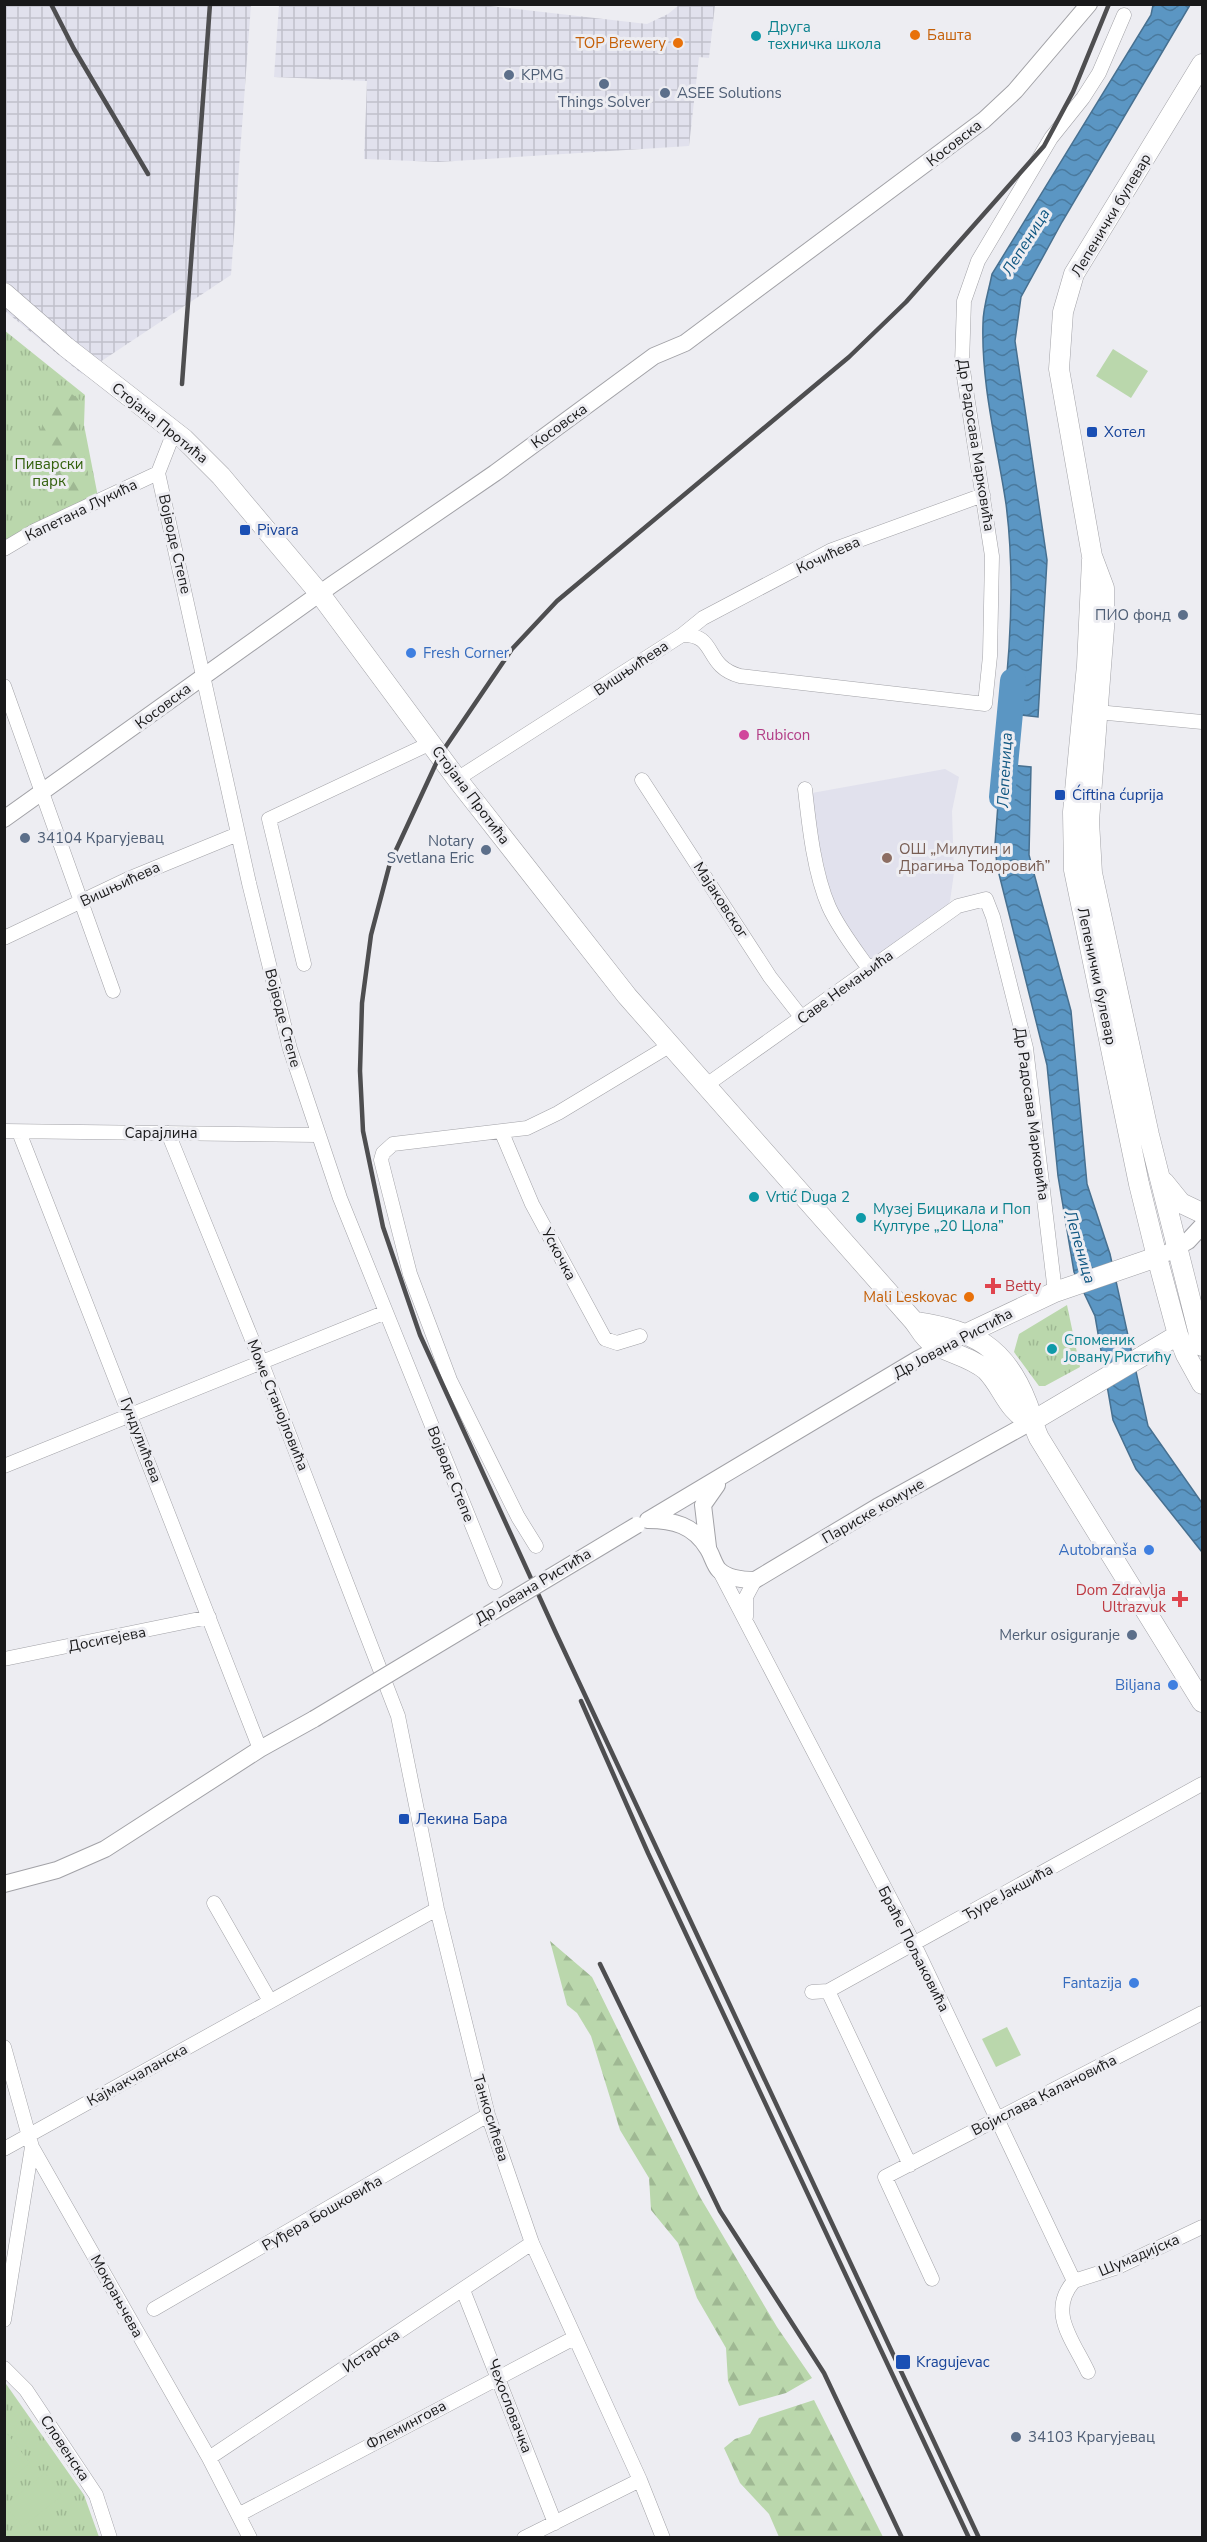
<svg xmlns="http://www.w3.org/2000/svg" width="1207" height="2542" font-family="'Nunito Sans',sans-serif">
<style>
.built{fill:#e1e1ed}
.industrial{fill:url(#industrial-grid)}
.grass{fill:url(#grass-tufts)}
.forest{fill:url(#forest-firs)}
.pitch{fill:#bad7ac}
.water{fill:url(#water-waves);stroke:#477090;stroke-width:1.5}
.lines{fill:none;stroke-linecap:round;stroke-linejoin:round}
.river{stroke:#5b96c3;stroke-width:26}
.minor-casing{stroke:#a2a2a7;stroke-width:15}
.tertiary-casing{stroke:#a2a2a7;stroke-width:18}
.secondary-casing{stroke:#a2a2a7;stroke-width:21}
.minor{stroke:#fff;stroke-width:14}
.tertiary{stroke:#fff;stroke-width:16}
.secondary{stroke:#fff;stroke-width:20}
.rail{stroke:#4e4e50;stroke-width:4.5}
.tertiary-bridge-casing{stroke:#a2a2a7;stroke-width:18;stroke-linecap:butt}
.tertiary-bridge{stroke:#fff;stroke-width:16}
.food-dot{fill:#e8710a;stroke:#ededf2;stroke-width:2}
.culture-dot{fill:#0f9aa8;stroke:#ededf2;stroke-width:2}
.service-dot{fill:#5c6f8a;stroke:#ededf2;stroke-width:2}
.transit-dot{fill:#1a4fb4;stroke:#ededf2;stroke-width:2}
.shop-dot{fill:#3f7fe0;stroke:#ededf2;stroke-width:2}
.hotel-dot{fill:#d1479c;stroke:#ededf2;stroke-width:2}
.education-dot{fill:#8d6e63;stroke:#ededf2;stroke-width:2}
.health-dot{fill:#e0444e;stroke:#ededf2;stroke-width:2}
.labels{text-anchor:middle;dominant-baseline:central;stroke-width:6;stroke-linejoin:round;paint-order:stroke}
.culture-label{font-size:15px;fill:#0d838f;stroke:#ededf2;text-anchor:start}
.food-label{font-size:15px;fill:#c56008;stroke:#ededf2;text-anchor:end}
.service-label{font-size:15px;fill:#4e5e75;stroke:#ededf2;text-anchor:start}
.street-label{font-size:15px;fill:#19191a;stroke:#ededf2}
.transit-label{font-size:15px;fill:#164399;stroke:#ededf2;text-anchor:start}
.park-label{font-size:15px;fill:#33610d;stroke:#ededf2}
.shop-label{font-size:15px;fill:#366cbe;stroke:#ededf2;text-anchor:end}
.hotel-label{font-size:15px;fill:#b23c85;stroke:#ededf2;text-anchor:start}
.education-label{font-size:15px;fill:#785e54;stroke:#ededf2;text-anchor:start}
.health-label{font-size:15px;fill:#be3a42;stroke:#ededf2;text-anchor:start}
.water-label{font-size:16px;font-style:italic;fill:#105782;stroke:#ededf2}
</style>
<defs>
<pattern id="industrial-grid" width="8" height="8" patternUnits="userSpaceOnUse" patternTransform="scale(1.5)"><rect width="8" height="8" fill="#e1e1ed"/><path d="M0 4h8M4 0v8" fill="none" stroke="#c0c0cb"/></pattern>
<pattern id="grass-tufts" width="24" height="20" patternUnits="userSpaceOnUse" patternTransform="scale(1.5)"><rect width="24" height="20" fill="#bad7ac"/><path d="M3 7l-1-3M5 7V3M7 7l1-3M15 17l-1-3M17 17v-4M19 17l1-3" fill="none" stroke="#9fb893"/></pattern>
<pattern id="forest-firs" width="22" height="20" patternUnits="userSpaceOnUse" patternTransform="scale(1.5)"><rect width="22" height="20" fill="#bad7ac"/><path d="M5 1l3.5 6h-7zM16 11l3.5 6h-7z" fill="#9fb893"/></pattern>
<pattern id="water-waves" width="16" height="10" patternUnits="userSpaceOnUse" patternTransform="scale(1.5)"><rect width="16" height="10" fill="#5b96c3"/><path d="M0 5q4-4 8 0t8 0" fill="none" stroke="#4a7a9e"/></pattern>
</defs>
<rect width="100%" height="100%" fill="#ededf2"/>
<path class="built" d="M945 769 959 777 952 811 954 873 950 901 945 910 869 963 834 910 812 813V793Z"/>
<path class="industrial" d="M4 5H251L231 275 82 374 5 311Z
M481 5 647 24 668 14 679 5H715L709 58 699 57 689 146 439 162 364 159 367 81 274 77 279 5Z"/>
<path class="grass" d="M4 330 85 395 84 425 98 497 4 546Z
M1067 1305 1080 1367 1045 1386H1039L1014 1352 1019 1334Z
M4 2381 84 2495 99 2537H5Z"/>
<path class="forest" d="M58 384 80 400 79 430 88 472V496L76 500 67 490 53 497 43 492 49 447 39 438 45 414Z
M550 1941 592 1977 700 2197 777 2327 812 2378 786 2393 739 2406 728 2381 726 2348 697 2298 678 2243 651 2210 649 2178 620 2130 591 2036 577 2013 567 2005Z
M814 2400 881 2533 883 2537H779L769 2514 740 2483 724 2448 735 2439 750 2434 759 2418Z"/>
<path class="pitch" d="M1113 349 1148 371 1131 398 1096 376Z
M1007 2027 1021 2055 996 2067 982 2039Z
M5 2431 30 2463 5 2484H4Z
M45 2473 62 2496 22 2527 5 2505Z"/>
<path class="water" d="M1153 5H1190L1062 222 1021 297 1015 341 1047 560 1038 717 1003 713C1011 645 1015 573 1006 504 997 444 981 385 983 323 983 307 989 290 992 274L1151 15Z
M1001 764 1031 767 1029 855 1071 1011 1087 1184 1110 1254 1148 1426 1202 1503V1552L1136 1469 1113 1420 1095 1316 1074 1272 1058 1176 1047 1065 997 866 995 844Z"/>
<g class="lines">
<path class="river" d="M1002 797 1013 681"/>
<g class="minor-casing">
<path id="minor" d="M174 432 158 473 249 883 290 1049 340 1198 495 1582
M4 549 36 530 158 473
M682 635 703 618 832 550 983 495
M4 686 113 991
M1097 712 1202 722
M457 779 682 635C718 634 703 666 740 676L985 704 990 656 992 556 962 364 964 301 978 261 1051 138 1083 98 1099 73 1124 15
M642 780 770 977 802 1018
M805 789C809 825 814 873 829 907 839 929 855 949 869 969
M4 938 128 879 238 834
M304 964 269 819 431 743
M705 1086 958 906 986 899 993 917 1026 1048 1055 1292
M4 1131 317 1135
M19 1132 260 1749
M168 1133 262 1364 398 1716 437 1909 488 2115 532 2243 640 2480 663 2538
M502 1133 532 1204 605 1339 617 1343 640 1336
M4 1466 386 1312
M536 1546 518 1517 450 1380 410 1274 381 1160 383 1153 393 1144 527 1128 558 1113 669 1046
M719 1570 914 1944 1074 2281
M746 1617V1597L755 1580
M4 1659 209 1617
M214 1903 270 2001
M828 1991 910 2165
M812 1992 828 1991 1202 1784
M4 2047 32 2147 209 2458 250 2538
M4 2149 437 1909
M932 2279 885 2177 1202 2013
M1074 2281 1118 2267 1202 2227
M1074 2281C1047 2312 1073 2340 1088 2372
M463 2290 555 2523
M154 2309 488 2115
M4 2320 32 2147
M4 2368 26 2390 96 2495 110 2538
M209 2458 532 2243
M240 2514 574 2338
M524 2538 640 2480"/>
</g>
<g class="tertiary-casing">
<path id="tertiary" d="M4 819 333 584 495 473 654 356 685 343 984 120 1015 91 1089 4
M1167 1253 1188 1241 1202 1226
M648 1520C673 1520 694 1525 708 1549 712 1555 714 1565 719 1570 728 1579 744 1580 755 1580L877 1507 1031 1422
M648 1520 918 1359 966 1334
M708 1547 703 1505 717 1485
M4 1884 57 1870 105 1849 260 1749 314 1719"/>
</g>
<g class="secondary-casing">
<path id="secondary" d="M1202 64 1074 274 1063 312 1059 369 1092 556 1104 588V628L1089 821 1092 873 1149 1135 1202 1346
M4 293 66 347 184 439 221 476 320 594 457 779 627 996 911 1318C919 1326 922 1337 932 1343 950 1354 969 1356 986 1370 1003 1387 1007 1411 1031 1422
M1092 560 1087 665 1073 812 1074 870 1139 1184 1157 1257 1178 1335 1186 1355 1202 1384
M1164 1182 1181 1203 1202 1213
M915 1322C973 1330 1005 1346 1027 1403 1032 1415 1033 1426 1039 1438L1202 1702
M966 1334 1055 1292 1157 1257
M1031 1422 1178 1335"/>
</g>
<use href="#minor" class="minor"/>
<use href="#tertiary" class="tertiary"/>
<use href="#secondary" class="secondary"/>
<path class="rail" d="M51 4 74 49 148 174
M182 384 210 4
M581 1701 648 1853 969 2538
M600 1964 720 2211 824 2373 902 2538
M979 2538 555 1631 420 1335 383 1227 363 1131 360 1071 362 1003 371 935 390 863 440 755 512 649 557 601 849 357 906 302 1044 146 1073 92 1109 4"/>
<g class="tertiary-bridge-casing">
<path id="tertiary-bridge" d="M314 1719 637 1525"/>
</g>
<use href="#tertiary-bridge" class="tertiary-bridge"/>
</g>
<g class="food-dot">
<circle cx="915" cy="35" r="6"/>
<circle cx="678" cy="43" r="6"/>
<circle cx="969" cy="1297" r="6"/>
</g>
<g class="culture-dot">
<circle cx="756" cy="36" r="6"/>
<circle cx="754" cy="1197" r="6"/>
<circle cx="861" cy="1218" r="6"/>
<circle cx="1052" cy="1349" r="6"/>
</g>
<g class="service-dot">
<circle cx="509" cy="75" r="6"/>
<circle cx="604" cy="84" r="6"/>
<circle cx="665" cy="93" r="6"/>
<circle cx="1183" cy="615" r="6"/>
<circle cx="25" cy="838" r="6"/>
<circle cx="486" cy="850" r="6"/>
<circle cx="1132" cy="1635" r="6"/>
<circle cx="1016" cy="2437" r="6"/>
</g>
<g class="transit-dot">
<rect x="1086" y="426" width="12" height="12" rx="3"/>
<rect x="239" y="524" width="12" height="12" rx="3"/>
<rect x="1054" y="789" width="12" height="12" rx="3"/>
<rect x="398" y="1813" width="12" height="12" rx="3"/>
<rect x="895" y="2354" width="16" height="16" rx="3"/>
</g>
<g class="shop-dot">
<circle cx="411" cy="653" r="6"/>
<circle cx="1149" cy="1550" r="6"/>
<circle cx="1173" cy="1685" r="6"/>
<circle cx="1134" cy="1983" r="6"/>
</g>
<circle class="hotel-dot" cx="744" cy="735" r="6"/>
<circle class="education-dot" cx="887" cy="858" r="6"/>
<g class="health-dot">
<path d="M990 1277h6v6h6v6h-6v6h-6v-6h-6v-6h6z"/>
<path d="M1177 1590h6v6h6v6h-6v6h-6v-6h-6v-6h6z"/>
</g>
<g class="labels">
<g class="culture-label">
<text x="768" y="27">Друга<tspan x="768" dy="17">техничка школа</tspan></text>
<text x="766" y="1197">Vrtić Duga 2</text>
<text x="873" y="1209">Музеј Бицикала и Поп<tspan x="873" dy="17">Културе „20 Цола”</tspan></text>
<text x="1064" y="1340">Споменик<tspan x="1064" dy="17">Јовану Ристићу</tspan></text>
</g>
<g class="food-label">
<text x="927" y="35" text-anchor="start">Башта</text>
<text x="666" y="43">TOP Brewery</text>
<text x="957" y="1297">Mali Leskovac</text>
</g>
<g class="service-label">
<text x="521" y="75">KPMG</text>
<text x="677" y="93">ASEE Solutions</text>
<text x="604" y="102" text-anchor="middle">Things Solver</text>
<text x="1171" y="615" text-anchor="end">ПИО фонд</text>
<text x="37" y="838">34104 Крагујевац</text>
<text x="474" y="841" text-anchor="end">Notary<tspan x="474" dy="17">Svetlana Eric</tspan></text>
<text x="1120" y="1635" text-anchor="end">Merkur osiguranje</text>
<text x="1028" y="2437">34103 Крагујевац</text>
</g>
<g class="street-label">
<text transform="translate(954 143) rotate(-38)">Косовска</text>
<text transform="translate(1111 215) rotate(-59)">Лепенички булевар</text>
<text transform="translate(160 423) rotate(39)">Стојана Протића</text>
<text transform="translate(559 426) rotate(-36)">Косовска</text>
<text transform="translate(976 445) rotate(81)">Др Радосава Марковића</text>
<text transform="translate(81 510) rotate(-26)">Капетана Лукића</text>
<text transform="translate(175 544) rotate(77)">Војводе Степе</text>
<text transform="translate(828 555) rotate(-25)">Кочићева</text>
<text transform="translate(631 668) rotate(-34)">Вишњићева</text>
<text transform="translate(163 706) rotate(-37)">Косовска</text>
<text transform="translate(471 795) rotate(53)">Стојана Протића</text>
<text transform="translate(120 884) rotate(-25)">Вишњићева</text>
<text transform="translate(721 900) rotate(57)">Мајаковског</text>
<text transform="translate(1097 976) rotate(78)">Лепенички булевар</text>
<text transform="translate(845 987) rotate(-36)">Саве Немањића</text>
<text transform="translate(283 1018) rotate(75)">Војводе Степе</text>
<text transform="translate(1032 1114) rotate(82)">Др Радосава Марковића</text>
<text x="161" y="1133">Сарајлина</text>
<text transform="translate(559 1254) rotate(62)">Ускочка</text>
<text transform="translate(953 1343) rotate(-28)">Др Јована Ристића</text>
<text transform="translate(278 1405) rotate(68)">Моме Станојловића</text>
<text transform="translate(141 1440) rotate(69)">Гундулићева</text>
<text transform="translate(451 1474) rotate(68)">Војводе Степе</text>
<text transform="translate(873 1511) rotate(-30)">Париске комуне</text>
<text transform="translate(533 1586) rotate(-31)">Др Јована Ристића</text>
<text transform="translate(107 1639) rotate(-11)">Доситејева</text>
<text transform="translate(1008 1892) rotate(-29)">Ђуре Јакшића</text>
<text transform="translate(914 1949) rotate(63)">Браће Пољаковића</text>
<text transform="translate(137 2075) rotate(-29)">Кајмакчаланска</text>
<text transform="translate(1044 2095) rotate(-27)">Војислава Калановића</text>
<text transform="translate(491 2118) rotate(73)">Танкосићева</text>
<text transform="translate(322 2213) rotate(-30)">Руђера Бошковића</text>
<text transform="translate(1139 2255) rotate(-23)">Шумадијска</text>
<text transform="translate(117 2296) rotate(61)">Мокрањчева</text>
<text transform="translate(371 2351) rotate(-34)">Истарска</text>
<text transform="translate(510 2406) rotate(69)">Чехословачка</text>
<text transform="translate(406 2425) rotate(-28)">Флемингова</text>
<text transform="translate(65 2448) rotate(56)">Словенска</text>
</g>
<g class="transit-label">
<text x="1104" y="432">Хотел</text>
<text x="257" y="530">Pivara</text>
<text x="1072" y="795">Ćiftina ćuprija</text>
<text x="416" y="1819">Лекина Бара</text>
<text x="916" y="2362">Kragujevac</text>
</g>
<g class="park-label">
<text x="49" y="464">Пиварски<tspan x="49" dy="17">парк</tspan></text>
</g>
<g class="shop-label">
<text x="423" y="653" text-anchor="start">Fresh Corner</text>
<text x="1137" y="1550">Autobranša</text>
<text x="1161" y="1685">Biljana</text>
<text x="1122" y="1983">Fantazija</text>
</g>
<g class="hotel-label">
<text x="756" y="735">Rubicon</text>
</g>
<g class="education-label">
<text x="899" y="849">ОШ „Милутин и<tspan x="899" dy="17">Драгиња Тодоровић”</tspan></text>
</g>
<g class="health-label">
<text x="1005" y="1286">Betty</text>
<text x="1166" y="1590" text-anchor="end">Dom Zdravlja<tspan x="1166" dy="17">Ultrazvuk</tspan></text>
</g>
<g class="water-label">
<text transform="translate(1026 242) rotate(-58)">Лепеница</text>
<text transform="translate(1005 770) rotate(-87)">Лепеница</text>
<text transform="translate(1080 1247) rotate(74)">Лепеница</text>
</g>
</g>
<rect width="1207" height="2542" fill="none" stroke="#19191a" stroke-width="12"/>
</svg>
